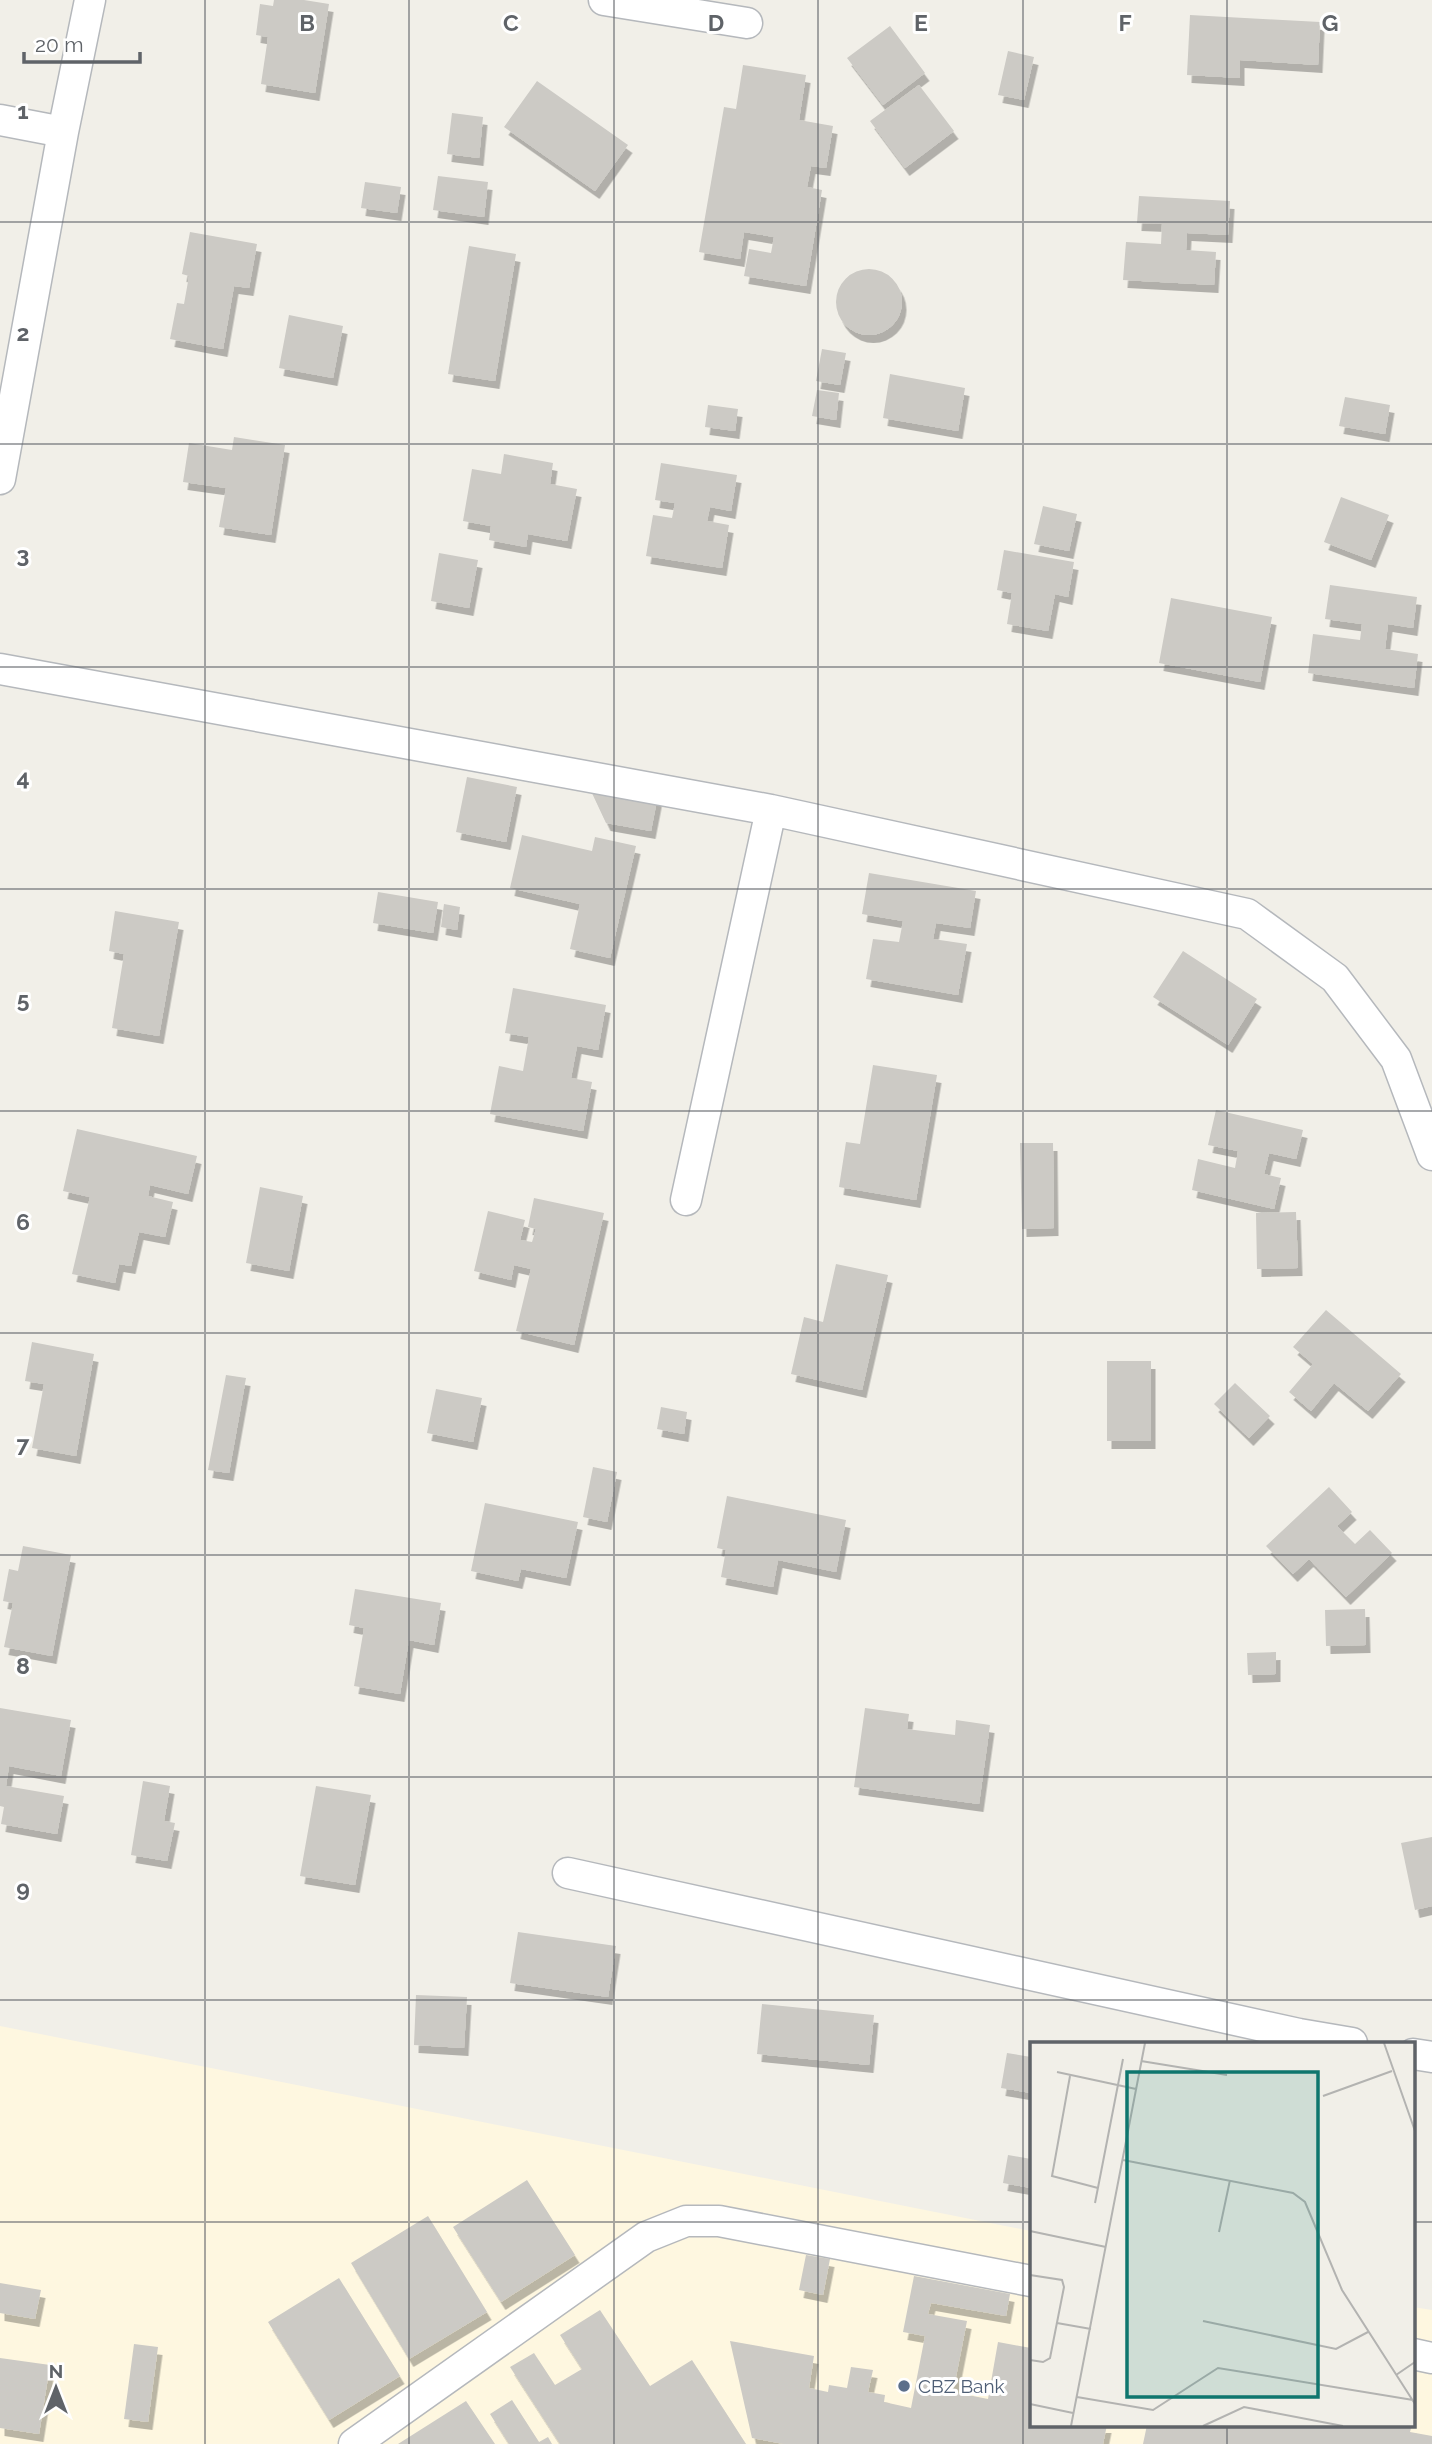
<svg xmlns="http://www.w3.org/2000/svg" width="1432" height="2444" font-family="Raleway,sans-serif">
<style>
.commercial{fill:#fef7e0}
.building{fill:#cccac5;filter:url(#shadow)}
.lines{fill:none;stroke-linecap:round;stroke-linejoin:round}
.street-casing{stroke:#b5b8bc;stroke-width:33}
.street{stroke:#fff;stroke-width:30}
.grid{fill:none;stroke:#5f6368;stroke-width:2;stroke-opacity:0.55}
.service-dot{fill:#5c6f8a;stroke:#fff;stroke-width:2.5}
.labels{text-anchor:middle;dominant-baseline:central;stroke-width:6;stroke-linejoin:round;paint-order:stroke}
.service-label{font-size:19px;fill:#4e5e75;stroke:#fff;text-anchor:start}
.inset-road{fill:none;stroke:#b3b3b1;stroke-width:2}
.view{fill:#0f766e;fill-opacity:0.15;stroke:#0f766e;stroke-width:3.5}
.inset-edge{fill:none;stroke:#5f6368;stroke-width:3.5}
.grid-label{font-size:23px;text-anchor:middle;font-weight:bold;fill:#5f6368;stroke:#fff;stroke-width:6;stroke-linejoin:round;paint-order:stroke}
</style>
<defs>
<filter id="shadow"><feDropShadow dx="4.5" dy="8" stdDeviation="0" flood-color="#0004"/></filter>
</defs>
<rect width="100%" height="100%" fill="#f1efe8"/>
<path class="commercial" d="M0 2026 1031 2231V2425H1413V2307L1432 2310V2444H0Z"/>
<path class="building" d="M274 0H304L329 4 315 93 261 84 268 37 256 35 260 4 273 6Z
M1190 15 1320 22 1318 65 1240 60V78L1187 75Z
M890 26 925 73 883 105 847 58Z
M1008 51 1034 57 1024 100 998 95Z
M743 65 806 75 799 120 833 126 826 168 811 166 807 187 822 190 806 286 744 276 749 249 771 253 774 237 744 232 740 259 699 252 724 107 736 109Z
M537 81 628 145 595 191 504 127Z
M919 85 954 131 905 168 870 121Z
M452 113 483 117 479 158 447 154Z
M438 176 488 182 484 217 433 210Z
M365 182 401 187 397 213 361 208Z
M1139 196 1230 201 1228 235 1187 233 1186 250 1216 252 1214 285 1123 280 1126 242 1161 244 1162 224 1137 223Z
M190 232 257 244 249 288 234 286 223 349 170 339 177 303 184 304 189 276 182 274Z
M469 246 516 254 495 381 448 374Z
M836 302a33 33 0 1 1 66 0a33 33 0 1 1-66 0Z
M289 315 343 326 333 378 279 368Z
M822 349 846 353 840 385 816 381Z
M890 374 965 388 958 431 883 418Z
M817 390 839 393 836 420 812 416Z
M1345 397 1390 405 1385 434 1339 426Z
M708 405 738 409 735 431 705 427Z
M234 437 285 445 271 535 219 527 226 488 183 482 189 443 232 450Z
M504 454 553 463 550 484 577 489 567 541 528 534 526 547 489 540 491 526 463 521 472 469 501 474Z
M661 463 737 475 731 511 710 507 707 521 729 525 722 568 646 556 653 515 672 518 675 503 655 500Z
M1341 497 1389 515 1371 560 1324 542Z
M1043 506 1077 514 1069 551 1034 544Z
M1004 550 1074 562 1068 597 1055 594 1048 631 1007 624 1012 593 997 590Z
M439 553 478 560 469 608 431 601Z
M1330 585 1417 597 1413 628 1388 624 1385 649 1418 654 1414 688 1308 673 1313 634 1360 640 1362 624 1325 619Z
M1171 598 1272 617 1260 682 1159 663Z
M584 776 659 790 651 831 606 823Z
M467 777 517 787 506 842 456 832Z
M522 835 592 851 595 837 636 846 610 958 570 949 580 904 510 888Z
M869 873 976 891 970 928 936 923 933 939 967 944 958 995 866 979 873 939 899 942 903 921 862 914Z
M378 892 438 902 433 933 373 923Z
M444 904 460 907 457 930 441 927Z
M115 911 179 922 159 1036 112 1028 124 954 109 951Z
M1183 951 1257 999 1228 1045 1153 997Z
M513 988 606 1005 598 1050 577 1046 571 1078 592 1082 583 1131 490 1114 499 1066 523 1071 529 1037 505 1033Z
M873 1065 937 1075 916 1200 839 1187 846 1142 860 1144Z
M1216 1110 1303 1130 1296 1159 1269 1153 1264 1174 1281 1178 1274 1209 1192 1190 1198 1159 1235 1168 1238 1151 1208 1145Z
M77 1129 197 1156 188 1194 150 1185 148 1196 173 1202 165 1237 139 1232 131 1266 119 1264 115 1283 72 1274 90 1197 63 1191Z
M1020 1143H1053L1054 1228 1022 1229Z
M260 1187 303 1196 289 1271 246 1263Z
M534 1198 604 1213 574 1345 516 1331 531 1269 514 1265 511 1280 474 1271 488 1211 525 1220 520 1240 532 1242 536 1229 528 1227Z
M1296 1212 1298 1268 1257 1269 1256 1213Z
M836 1264 888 1275 862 1390 791 1374 804 1317 823 1322Z
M1326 1310 1401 1374 1368 1411 1334 1383 1311 1411 1289 1392 1313 1364 1293 1347Z
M32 1342 94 1354 76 1456 32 1448 44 1384 25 1381Z
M1107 1361H1151V1441H1107Z
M226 1375 246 1378 229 1473 208 1470Z
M1235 1383 1270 1416 1249 1438 1214 1404Z
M436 1389 482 1398 473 1442 427 1433Z
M661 1407 687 1412 684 1434 657 1429Z
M593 1467 617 1472 607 1522 583 1517Z
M1329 1487 1352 1512 1337 1526 1355 1544 1370 1530 1392 1553 1346 1597 1309 1559 1293 1574 1266 1546Z
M727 1496 846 1520 836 1572 778 1560 773 1587 721 1577 726 1550 717 1548Z
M485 1503 578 1522 566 1578 521 1569 518 1581 471 1571Z
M23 1546 71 1555 52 1656 4 1647 13 1603 3 1601 9 1569 18 1571Z
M355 1589 441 1603 434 1645 409 1640 400 1694 354 1686 364 1628 349 1625Z
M1365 1609 1366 1645 1326 1646 1325 1610Z
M1276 1652V1674L1248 1675 1247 1653Z
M0 1708 71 1720 61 1776 9 1766 6 1786 64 1796 57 1834 1 1824 4 1807 0 1806Z
M865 1708 909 1714 907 1729 955 1735 956 1720 990 1725 979 1804 854 1787Z
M143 1781 170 1786 164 1821 175 1823 167 1861 131 1855Z
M316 1786 371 1795 355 1885 300 1876Z
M1432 1837V1906L1415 1910 1401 1843Z
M518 1932 616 1946 608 1997 510 1983Z
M416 1995 467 1997 464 2048 414 2045Z
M762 2004 874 2015 869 2065 757 2054Z
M1007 2053 1031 2057V2093L1001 2088Z
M1008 2155 1031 2159V2188L1003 2183Z
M527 2180 575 2255 501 2302 453 2227Z
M428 2216 487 2312 409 2359 351 2263Z
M806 2255 830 2259 823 2295 799 2290Z
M914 2276 1010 2294 1006 2316 931 2303 928 2314 967 2321 953 2392 988 2399 998 2342 1031 2348V2425H1107L1103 2444H784L752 2438 730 2341 814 2356 809 2388 828 2392 829 2385 847 2388 851 2367 873 2370 868 2392 885 2395 884 2402 911 2408 925 2336 903 2332Z
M339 2278 400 2376 329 2420 268 2322Z
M0 2283 41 2290 35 2319 0 2313Z
M600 2310 650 2386 692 2360 746 2444H560L510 2367 534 2353 555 2385 582 2369 560 2335Z
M134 2344 158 2347 148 2422 124 2419Z
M0 2358 50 2365 39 2434 0 2428Z
M512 2400 539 2442 548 2437 552 2444H509L490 2414Z
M466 2401 495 2444H398Z
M1147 2425H1412L1410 2432 1432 2436V2444H1143Z"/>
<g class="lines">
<g class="street-casing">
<path id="street" d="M604 0 747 23
M0 120 63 132
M0 479 63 132 90 0
M0 669 771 810 1247 914 1335 978 1396 1059 1432 1155
M686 1200 771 810
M568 1873 1299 2034 1352 2043
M1413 2054 1432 2057
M1413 2354 1432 2358
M354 2444 646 2237 686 2221H719L1031 2281"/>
</g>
<use href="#street" class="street"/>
</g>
<path class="grid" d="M205 0V2444M409 0V2444M614 0V2444M818 0V2444M1023 0V2444M1227 0V2043M0 222H1432M0 444H1432M0 667H1432M0 889H1432M0 1111H1432M0 1333H1432M0 1555H1432M0 1777H1432M0 2000H1432M0 2222H1031M1413 2222H1432M1227 2425V2444"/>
<circle class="service-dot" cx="904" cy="2386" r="7"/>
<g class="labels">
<g class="service-label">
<text x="918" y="2386">CBZ Bank</text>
</g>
</g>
<g transform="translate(1030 2042)">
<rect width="385" height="385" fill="#f1efe8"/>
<path class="inset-road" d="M354 1 385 89M111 19 197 33M27 30 106 47M40 34 22 134 68 146M293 54 362 29M93 118 263 151 275 160 312 248 385 362M65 161 93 17M0 189 76 205M189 190 200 138M0 233 32 238 34 245 20 316 13 320 0 318M173 279 306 307 338 290M27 281 61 287M366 333 385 320M47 355 123 368 188 326 383 358M0 362 43 371M41 384 115 1M173 384 214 365 313 384"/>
<path class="view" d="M97 30H288V355H97Z"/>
<rect width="385" height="385" class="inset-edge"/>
</g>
<g class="grid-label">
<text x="307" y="31">B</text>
<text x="511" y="31">C</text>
<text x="716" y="31">D</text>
<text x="921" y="31">E</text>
<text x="1125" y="31">F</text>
<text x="1330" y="31">G</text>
<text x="23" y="119">1</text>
<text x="23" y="341">2</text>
<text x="23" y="563">3</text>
<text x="23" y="786">4</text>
<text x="23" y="1008">5</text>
<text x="23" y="1230">6</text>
<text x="23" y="1452">7</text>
<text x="23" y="1674">8</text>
<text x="23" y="1897">9</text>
</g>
<g transform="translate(56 2388)" stroke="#ffffff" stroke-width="5" paint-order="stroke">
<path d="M0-5L12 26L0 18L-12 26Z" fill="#5f6368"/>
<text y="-10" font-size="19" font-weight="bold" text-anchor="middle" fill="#5f6368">N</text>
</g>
<path d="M24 52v10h116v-10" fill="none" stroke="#5f6368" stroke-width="3.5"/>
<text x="35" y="52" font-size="21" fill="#5f6368" stroke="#ffffff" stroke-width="5" paint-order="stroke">20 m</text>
</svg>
